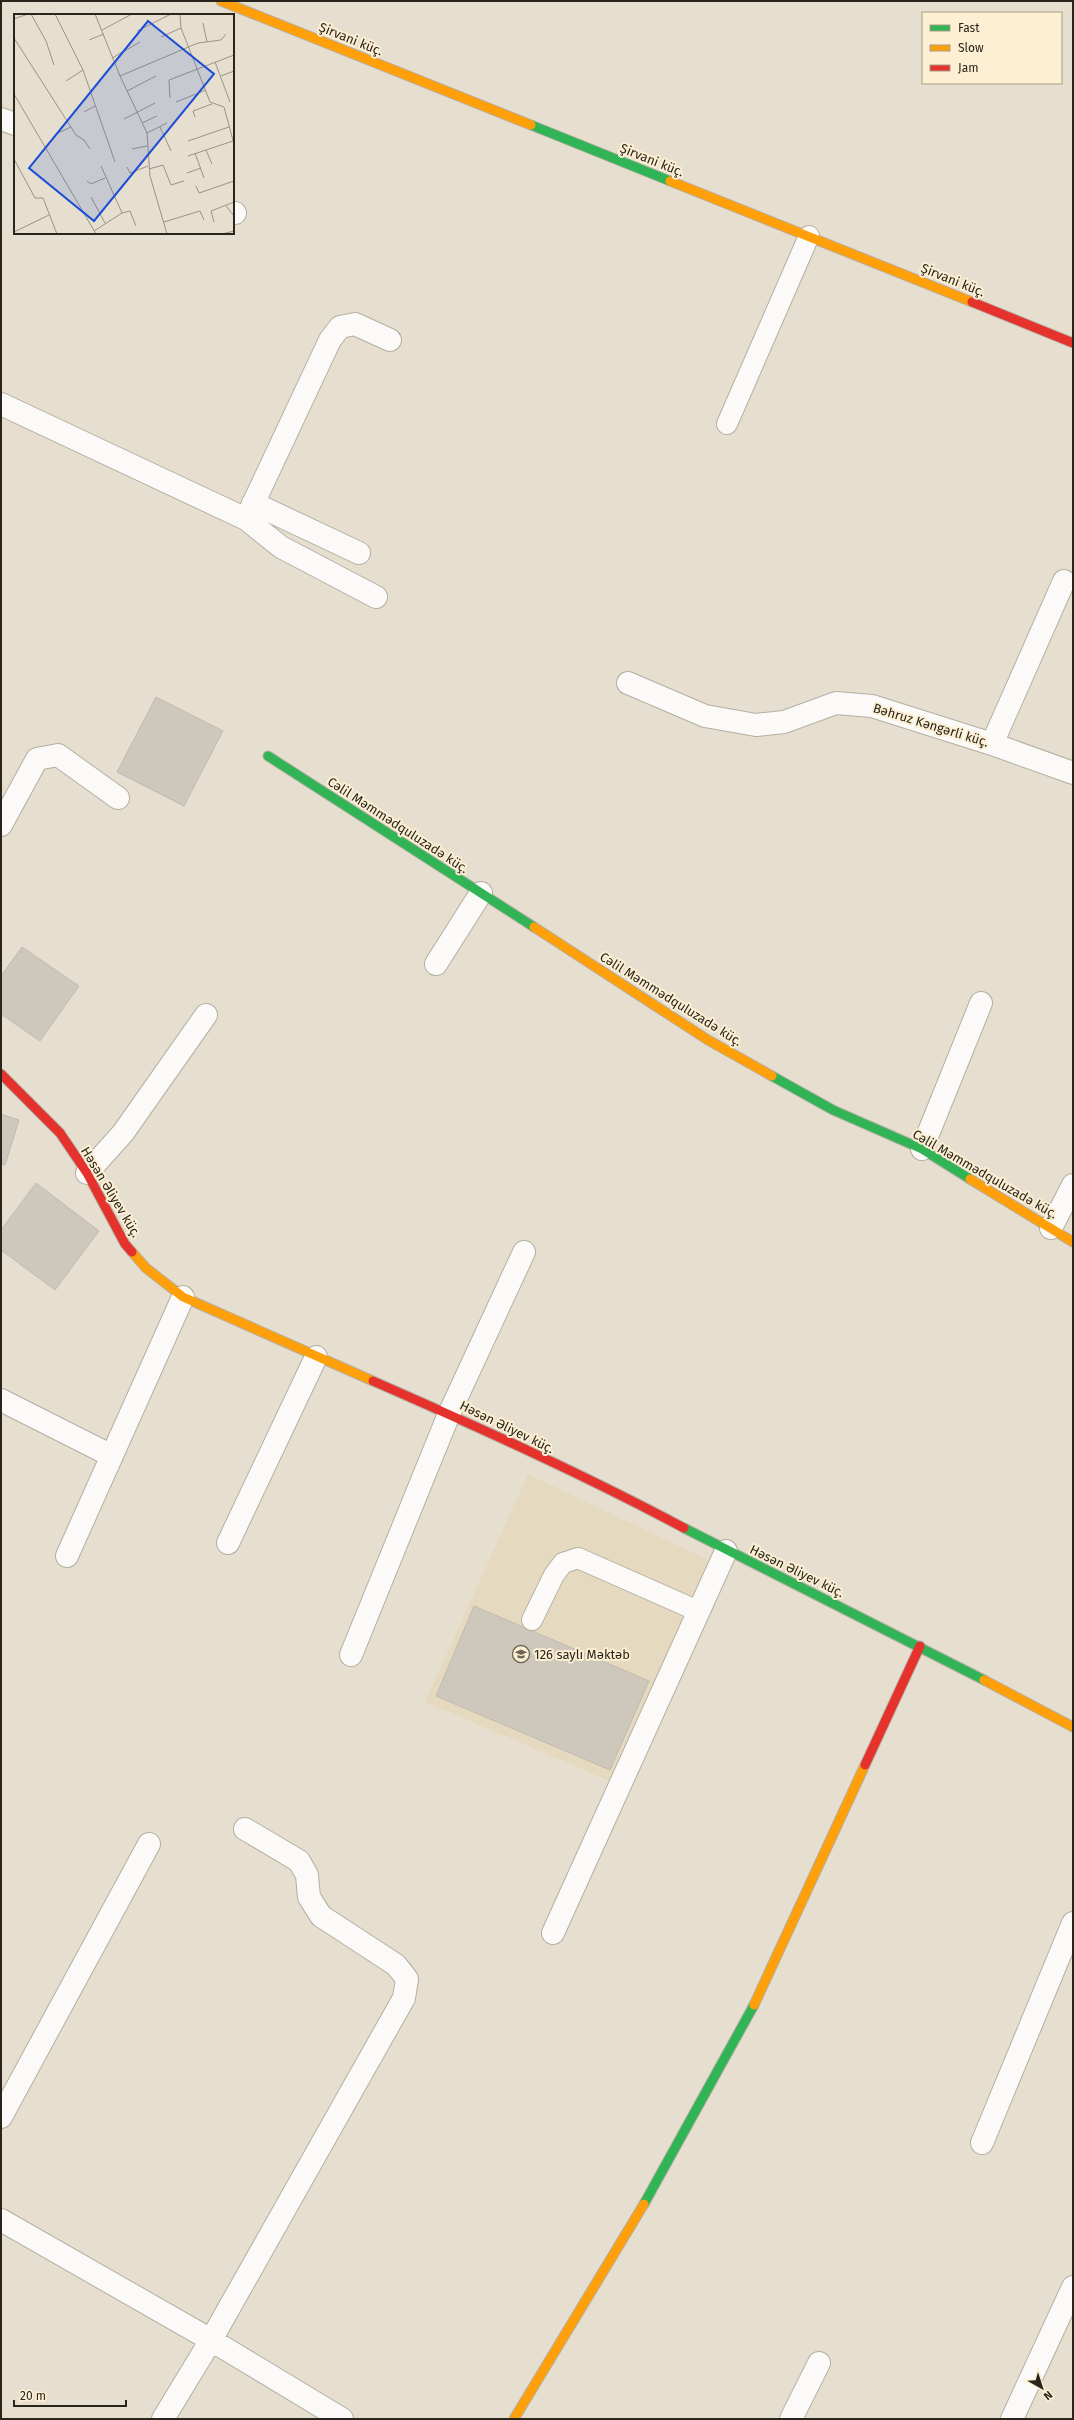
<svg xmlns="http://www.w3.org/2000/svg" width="1074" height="2420" font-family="'Fira Sans',sans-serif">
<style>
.built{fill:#e5dabf}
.building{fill:#cec7bb;stroke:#c1baaf}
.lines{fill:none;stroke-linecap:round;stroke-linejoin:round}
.lane-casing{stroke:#b4afa2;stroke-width:22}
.street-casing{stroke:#b4afa2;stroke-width:24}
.fast-casing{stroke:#b4afa2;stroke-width:11}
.slow-casing{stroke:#b4afa2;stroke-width:11}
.jam-casing{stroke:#b4afa2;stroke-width:11}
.lane{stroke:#fbfaf8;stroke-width:20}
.street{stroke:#fbfaf8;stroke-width:22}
.fast{stroke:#30b455;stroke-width:9}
.slow{stroke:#ff9f0a;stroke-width:9}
.jam{stroke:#e5322d;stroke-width:9}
.labels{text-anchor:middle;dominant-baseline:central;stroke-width:4;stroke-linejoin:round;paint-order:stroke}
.street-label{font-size:13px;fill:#29251a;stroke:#fcefd3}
.poi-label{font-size:13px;fill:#29251a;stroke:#fcefd3;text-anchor:start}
.inset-road{fill:none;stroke:#9a9487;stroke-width:1}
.view{fill:#1d4ed8;fill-opacity:0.15;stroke:#1d4ed8;stroke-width:2}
.inset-edge{fill:none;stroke:#29251a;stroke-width:2}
</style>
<rect width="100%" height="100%" fill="#e6decf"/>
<path class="built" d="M528 1474 708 1560 612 1782 425 1702Z"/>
<path class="building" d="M156 697 223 731 184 806 117 772Z
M22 947 79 986 40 1041 1 1014V976Z
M1 1114 19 1120 5 1165 1 1164Z
M36 1183 99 1231 55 1290 1 1250V1230Z
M474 1606 649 1681 610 1770 436 1696Z"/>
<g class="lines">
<g class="lane-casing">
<path id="lane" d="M727 424 809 236
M532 1620 554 1575 563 1563 578 1558 698 1611"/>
</g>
<g class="street-casing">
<path id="street" d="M1 119 15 124
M233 213H235
M1 404 246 519 281 547 376 597
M253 503 359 553
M246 519 330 340 340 327 355 324 390 340
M628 683 705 716 756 725 784 722 836 703 872 706 992 744 1073 773
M992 744 1064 581
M1 825 37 759 58 755 118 798
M436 964 481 893
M922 1149 981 1003
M87 1173 123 1133 206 1015
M1051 1228 1073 1185
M1 1400 112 1456
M228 1543 316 1357
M67 1556 183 1297
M351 1655 449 1414 524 1252
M553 1933 726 1551
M1 2117 149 1844
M982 2143 1073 1923
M1 2220 211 2340 342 2419
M163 2419 211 2340 404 1998 407 1979 396 1965 321 1916 309 1897 307 1875 299 1861 245 1829
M791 2419 819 2363
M1012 2419 1073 2287"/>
</g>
<g class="fast-casing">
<path id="fast" d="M531 125 670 181
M268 756 534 927
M772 1076 833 1110 922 1149 970 1179
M684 1528 984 1680
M644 2204 754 2005"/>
</g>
<g class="slow-casing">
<path id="slow" d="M221 1 531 125
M670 181 972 302
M534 927 708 1040 772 1076
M970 1179 1073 1242
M132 1252 146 1268 183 1297 373 1381
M984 1680 1073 1727
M754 2005 865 1765
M514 2419 644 2204"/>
</g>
<g class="jam-casing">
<path id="jam" d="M972 302 1073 343
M1 1074 60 1133 87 1173 125 1244 132 1252
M373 1381C478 1427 583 1474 684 1528
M865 1765 920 1646"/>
</g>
<use href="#lane" class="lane"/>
<use href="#street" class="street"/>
<use href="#fast" class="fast"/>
<use href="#slow" class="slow"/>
<use href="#jam" class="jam"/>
</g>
<defs>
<g id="school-ring" transform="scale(0.9)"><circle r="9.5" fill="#fcefd3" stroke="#6b6659" stroke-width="1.5"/><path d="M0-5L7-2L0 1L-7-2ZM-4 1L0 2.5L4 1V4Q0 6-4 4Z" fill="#6b6659"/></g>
</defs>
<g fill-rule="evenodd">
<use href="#school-ring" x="521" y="1654"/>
</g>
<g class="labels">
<g class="street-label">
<text transform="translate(351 39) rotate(22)">Şirvani küç.</text>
<text transform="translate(652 160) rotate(22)">Şirvani küç.</text>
<text transform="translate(953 280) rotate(22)">Şirvani küç.</text>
<text transform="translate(931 725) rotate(17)">Bəhruz Kəngərli küç.</text>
<text transform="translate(398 825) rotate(33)">Cəlil Məmmədquluzadə küç.</text>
<text transform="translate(671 999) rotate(32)">Cəlil Məmmədquluzadə küç.</text>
<text transform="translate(985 1174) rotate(30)">Cəlil Məmmədquluzadə küç.</text>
<text transform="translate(111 1192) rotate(59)">Həsən Əliyev küç.</text>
<text transform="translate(507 1427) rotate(26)">Həsən Əliyev küç.</text>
<text transform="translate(797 1571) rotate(26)">Həsən Əliyev küç.</text>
</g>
<g class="poi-label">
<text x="534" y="1654">126 saylı Məktəb</text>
</g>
</g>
<g transform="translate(14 14)">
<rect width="220" height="220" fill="#e6decf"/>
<path class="inset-road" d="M17 0 32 27 40 51M41 0 69 56 101 148M81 0 106 62 133 119 136 162 153 220M166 0 167 14 196 88 210 93 220 130M0 5 14 0M189 9 193 28M88 16 118 0M123 17 157 0M147 23 167 14M0 24 62 121 70 126 76 135M75 26 90 20M98 44 126 28M201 48 216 88M106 62 184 29 207 26 212 20M207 62 220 57M52 67 69 56M113 77 142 62M0 80 82 220M156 84 155 66 220 41M162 88 192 76M70 98 81 92M181 103 179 97 198 90M110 105 141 89M128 109 143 102M146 113 157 137M44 119 57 113M133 119 153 109M174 127 215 113M118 135 133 132M192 136 198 150M181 139 190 164M174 142 219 127M0 145 21 184H29L43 220M113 153 116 159 134 152M135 155 149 151 157 171 170 167M173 159 187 154M73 167 77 170 91 164M182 172 185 179 220 167M77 183 91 209M212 192 220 202M108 199 116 197 122 212M150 208 186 197 190 206M200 208 197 197 220 188M80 217 108 199 87 152M0 218 35 201M208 220 220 217"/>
<path class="view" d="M134 7 200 60 80 207 15 154Z"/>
<rect width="220" height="220" class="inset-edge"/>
</g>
<rect width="1074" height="2420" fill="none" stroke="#29251a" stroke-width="4"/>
<rect x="922" y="12" width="140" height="72" fill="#fcefd3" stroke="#a89e89"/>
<rect x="930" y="25" width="20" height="6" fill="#30b455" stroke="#a89e89"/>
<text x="958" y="32" font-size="12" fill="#29251a">Fast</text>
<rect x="930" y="45" width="20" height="6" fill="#ff9f0a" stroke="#a89e89"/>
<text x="958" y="52" font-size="12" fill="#29251a">Slow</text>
<rect x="930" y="65" width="20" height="6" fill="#e5322d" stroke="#a89e89"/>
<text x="958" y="72" font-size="12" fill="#29251a">Jam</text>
<g transform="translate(1042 2388) rotate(141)" stroke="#fcefd3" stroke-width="3" paint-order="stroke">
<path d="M0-3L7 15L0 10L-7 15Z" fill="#29251a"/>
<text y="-6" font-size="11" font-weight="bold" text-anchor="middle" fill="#29251a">N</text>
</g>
<path d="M14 2400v6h112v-6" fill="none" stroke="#29251a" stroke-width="2"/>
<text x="20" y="2400" font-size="12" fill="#29251a" stroke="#fcefd3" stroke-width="3" paint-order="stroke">20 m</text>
</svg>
